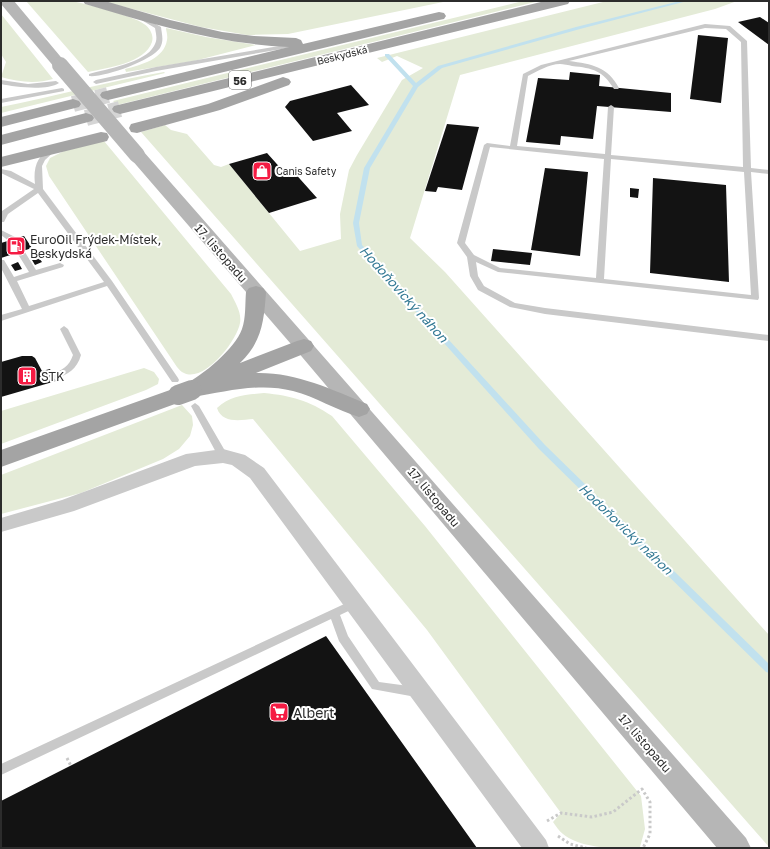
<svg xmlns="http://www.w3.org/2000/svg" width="770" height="849" font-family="'Golos Text',sans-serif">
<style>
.green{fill:#e4ebd7}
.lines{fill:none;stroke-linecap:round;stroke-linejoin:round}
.stream{fill:#c1e1ee;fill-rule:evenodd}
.building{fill:#131313}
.primary-tunnel{stroke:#d5d5d5;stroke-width:16;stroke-dasharray:16 8;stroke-linecap:butt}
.path{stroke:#c9c9c9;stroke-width:3;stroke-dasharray:2.5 2.5;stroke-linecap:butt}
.lane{fill:#c9c9c9;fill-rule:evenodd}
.street{fill:#c9c9c9;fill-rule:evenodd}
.secondary{fill:#b6b6b6;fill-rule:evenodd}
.primary{fill:#a4a4a4;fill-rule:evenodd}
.secondary-bridge{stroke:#b6b6b6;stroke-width:16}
.primary-bridge{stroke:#a4a4a4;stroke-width:20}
.labels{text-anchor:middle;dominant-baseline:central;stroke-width:4;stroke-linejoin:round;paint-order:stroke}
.far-street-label{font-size:10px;fill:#2c2c2c;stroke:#fff}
.far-poi-label{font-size:10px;fill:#2c2c2c;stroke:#fff;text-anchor:start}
.shield{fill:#fff;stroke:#6b6b6b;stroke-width:1}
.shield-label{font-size:11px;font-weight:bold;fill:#2c2c2c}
.poi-label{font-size:12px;fill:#2c2c2c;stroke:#fff;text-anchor:start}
.street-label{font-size:12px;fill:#2c2c2c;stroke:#fff}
.water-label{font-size:13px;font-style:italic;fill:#337994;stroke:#fff}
.near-poi-label{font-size:14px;fill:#2c2c2c;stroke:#fff;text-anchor:start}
</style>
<rect width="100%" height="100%" fill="#fff"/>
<path class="green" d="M26 1C41 1 58 0 72 1 86 4 134 16 144 24 150 28 154 35 152 42 145 63 107 68 88 72Z
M102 1H448L288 34 247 35 201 27Z
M523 1H539L117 105 113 101Z
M607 1H737L715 9 460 75 410 238 445 272 769 635V847L141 132 165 125 171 130 187 134 214 165 221 167 229 164 300 251 341 239 340 214 349 170 357 155 402 80 423 68 397 56 382 62 377 58Z
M1 14 53 79C36 84 18 82 1 77L6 62 1 54Z
M166 28 206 37 256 45 194 61 126 72 125 69C141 65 164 59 167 40 168 35 166 31 166 28Z
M164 72 165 73 1 113V107C56 96 109 81 164 72Z
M104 141 231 294C235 302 242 313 240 323 237 341 204 383 184 373 181 372 179 369 177 367L49 176 46 166 50 158 64 151Z
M144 368 154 372 159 379 158 384 146 390 1 444V411Z
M264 393C292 396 308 400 332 416L425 526 641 796 645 829 640 847C617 849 581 849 563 834 559 831 556 826 553 822L561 813 427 630 253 419C241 420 222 424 217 408 231 395 246 395 264 393Z
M182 405 192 416 193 425 190 436 179 449 163 459 81 493 1 514V475Z"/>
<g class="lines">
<path class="stream" d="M680 1H687L580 29 442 68 418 87 370 168 359 223 362 245 545 445 769 664V673L766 672 539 449 357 246 353 223 364 168 413 86 385 56V54H389L416 83 438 66 576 27Z"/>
</g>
<path class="building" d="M760 17 769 23V45L738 22Z
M698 35 728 38 721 103 690 99Z
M570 72 600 75 599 86 671 93V112L597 106 593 139 561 136 560 145 526 142 538 78 569 80Z
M351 85 369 105 337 113 352 131 313 141 285 107 290 101Z
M447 124 479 127 462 190 438 187 436 192 425 191Z
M267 153 284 172 292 170 317 198 269 213 229 164Z
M545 168 588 172 580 256 531 250Z
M653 178 726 185 729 282 650 273Z
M630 188 639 189 638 198 630 197Z
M24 236 32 248 1 258V243Z
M493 249 532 253 530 265 491 261Z
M39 258 42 262 35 265 32 260Z
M18 262 22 269 15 271 11 265Z
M22 356H32L35 358 42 371 50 369 56 381 1 397V362Z
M326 636 477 848H1V801Z"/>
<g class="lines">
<path class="primary-tunnel" d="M73 104 108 95
M86 118 120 109"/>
<path class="path" d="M67 758 71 766
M547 821 561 813 592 817 613 812 642 789 650 802V834L643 848
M558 836 570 844 586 848"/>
<path class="lane" d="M138 16H142L161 27C162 35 164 41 160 48 151 61 103 78 89 76V74C106 69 145 63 154 46 158 40 156 34 155 28L138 18Z
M705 24 730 26 747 41 751 168 769 170V174L751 172 759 298 758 300 498 272 476 262 478 276 484 286 515 303 545 308 769 335V341L545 314 510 307 478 290 470 276 467 257 457 243 484 145 487 143 510 146 523 74 541 65ZM705 28 726 29 741 42 743 167 611 155 614 107 611 105 608 107 605 154 517 146 528 76C538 71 549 64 560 64 563 64 569 65 572 66 593 68 603 71 614 89H618L619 88C608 67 592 64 569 61ZM490 147 604 159 596 278 500 268 474 255 465 243ZM611 159 744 172 751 295 604 279Z
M297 43 300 45 299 46 156 71 96 84 93 82 96 80 156 67Z
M1 80 28 84 56 81 59 83C47 91 15 87 1 84Z
M62 88 64 89V91L1 103V99Z
M53 148 56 150 45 160 42 166 43 189 112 281 178 378 179 380 178 382H172L107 286 1 321V315L22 309 1 268V260H4L14 277 29 272 16 251 17 249H23L36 270 60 263 64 265 63 267 17 281 29 306 104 282 38 193 8 214 4 222H1L2 211 34 189 1 173V169L11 171 35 184C33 168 37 154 53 148Z
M1 230 15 237V241H9L1 235Z
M64 326 68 329 81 355C77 369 68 375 54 379L50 376 51 374C62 370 69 367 73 355L60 329Z
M195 403 199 406 228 456 226 458 223 459 218 456 191 406Z
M355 599 359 600 360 603 359 606 340 615 348 636 379 682 416 687 420 689 421 692 420 695 416 697 372 689 339 641 331 619 1 775V764Z"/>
<path class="street" d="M223 449 245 455 264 468 546 840 549 848H522L250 478 232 465 223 463 195 466 74 511 1 532V518L62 500 186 454Z"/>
<path class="secondary" d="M1 1H14L65 62 68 65 65 68 60 70 55 68 1 4Z
M137 150 143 151 746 838 751 848H717L297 351 131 159 128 155 131 151Z"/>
<path class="primary" d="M83 1H105L170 20 222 32 254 36 296 38 301 40 303 44 439 12 444 13 446 16 444 19 439 20 108 100 102 98 100 95 102 92 289 47C219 44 152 24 85 4Z
M545 1H570L568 4 120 114 114 112 112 109 114 106Z
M283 77 289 79 291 82 289 85 220 110 137 133 131 132 129 128 131 124 208 104Z
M73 99 79 101 81 104 79 107 1 127V117Z
M86 113 92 115 94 118 92 121 1 145V135Z
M101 132 107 133 109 137 107 141 1 167V157Z
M256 286 263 288 266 292C264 321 262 342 240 363L297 341 304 339 311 341 314 346 311 351 256 373C295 372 331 389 367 404L370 409 367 414 359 417C336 410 316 397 293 391 259 382 226 392 192 397L188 396 186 400 1 467V450L170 390 178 388 182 389 184 385C203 375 235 349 242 329 246 318 245 304 246 292L249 288Z"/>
<path class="secondary-bridge" d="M60 65 137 155"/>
<path class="primary-bridge" d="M178 395 192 390"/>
</g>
<defs>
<g id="shop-square" transform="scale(1)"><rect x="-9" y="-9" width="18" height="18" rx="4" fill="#f51b43" stroke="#fff"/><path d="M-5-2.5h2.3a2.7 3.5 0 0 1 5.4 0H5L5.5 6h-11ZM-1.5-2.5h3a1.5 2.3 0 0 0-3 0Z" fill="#fff"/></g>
<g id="fuel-square" transform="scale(1)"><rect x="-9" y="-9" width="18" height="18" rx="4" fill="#f51b43" stroke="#fff"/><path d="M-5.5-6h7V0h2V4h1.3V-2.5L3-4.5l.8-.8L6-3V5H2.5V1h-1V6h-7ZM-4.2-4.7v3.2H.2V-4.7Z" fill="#fff"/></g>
<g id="building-square" transform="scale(1)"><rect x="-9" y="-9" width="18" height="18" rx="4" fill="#f51b43" stroke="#fff"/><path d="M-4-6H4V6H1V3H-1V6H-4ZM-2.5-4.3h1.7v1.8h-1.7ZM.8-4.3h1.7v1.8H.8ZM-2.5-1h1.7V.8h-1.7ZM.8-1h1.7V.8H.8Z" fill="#fff"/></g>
<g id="supermarket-square" transform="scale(1)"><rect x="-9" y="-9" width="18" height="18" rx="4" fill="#f51b43" stroke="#fff"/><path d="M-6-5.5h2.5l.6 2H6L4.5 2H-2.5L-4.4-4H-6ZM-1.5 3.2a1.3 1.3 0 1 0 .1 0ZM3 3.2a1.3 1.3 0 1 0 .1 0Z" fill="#fff"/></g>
</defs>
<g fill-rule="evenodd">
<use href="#shop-square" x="262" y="171"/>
<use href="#fuel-square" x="16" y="246"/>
<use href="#building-square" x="27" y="376"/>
<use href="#supermarket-square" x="279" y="712"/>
</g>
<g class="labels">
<g class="far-street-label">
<text transform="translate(342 55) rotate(-14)">Beskydská</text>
</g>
<g class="far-poi-label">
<text x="276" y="171">Canis Safety</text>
</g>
<rect class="shield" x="229" y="71" width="22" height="18" rx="3"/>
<g class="shield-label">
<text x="240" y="80">56</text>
</g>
<g class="poi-label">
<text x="30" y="239">EuroOil Frýdek-Místek,<tspan x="30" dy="14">Beskydská</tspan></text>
<text x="41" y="376">STK</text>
</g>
<g class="street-label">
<text transform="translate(221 253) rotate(49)">17. listopadu</text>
<text transform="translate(434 497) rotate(50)">17. listopadu</text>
<text transform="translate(645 743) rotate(49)">17. listopadu</text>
</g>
<g class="water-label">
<text transform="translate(404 294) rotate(48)">Hodoňovický náhon</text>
<text transform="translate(626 529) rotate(44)">Hodoňovický náhon</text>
</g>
<g class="near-poi-label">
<text x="293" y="712">Albert</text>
</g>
</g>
<rect width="770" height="849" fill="none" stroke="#2c2c2c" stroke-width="4"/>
</svg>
